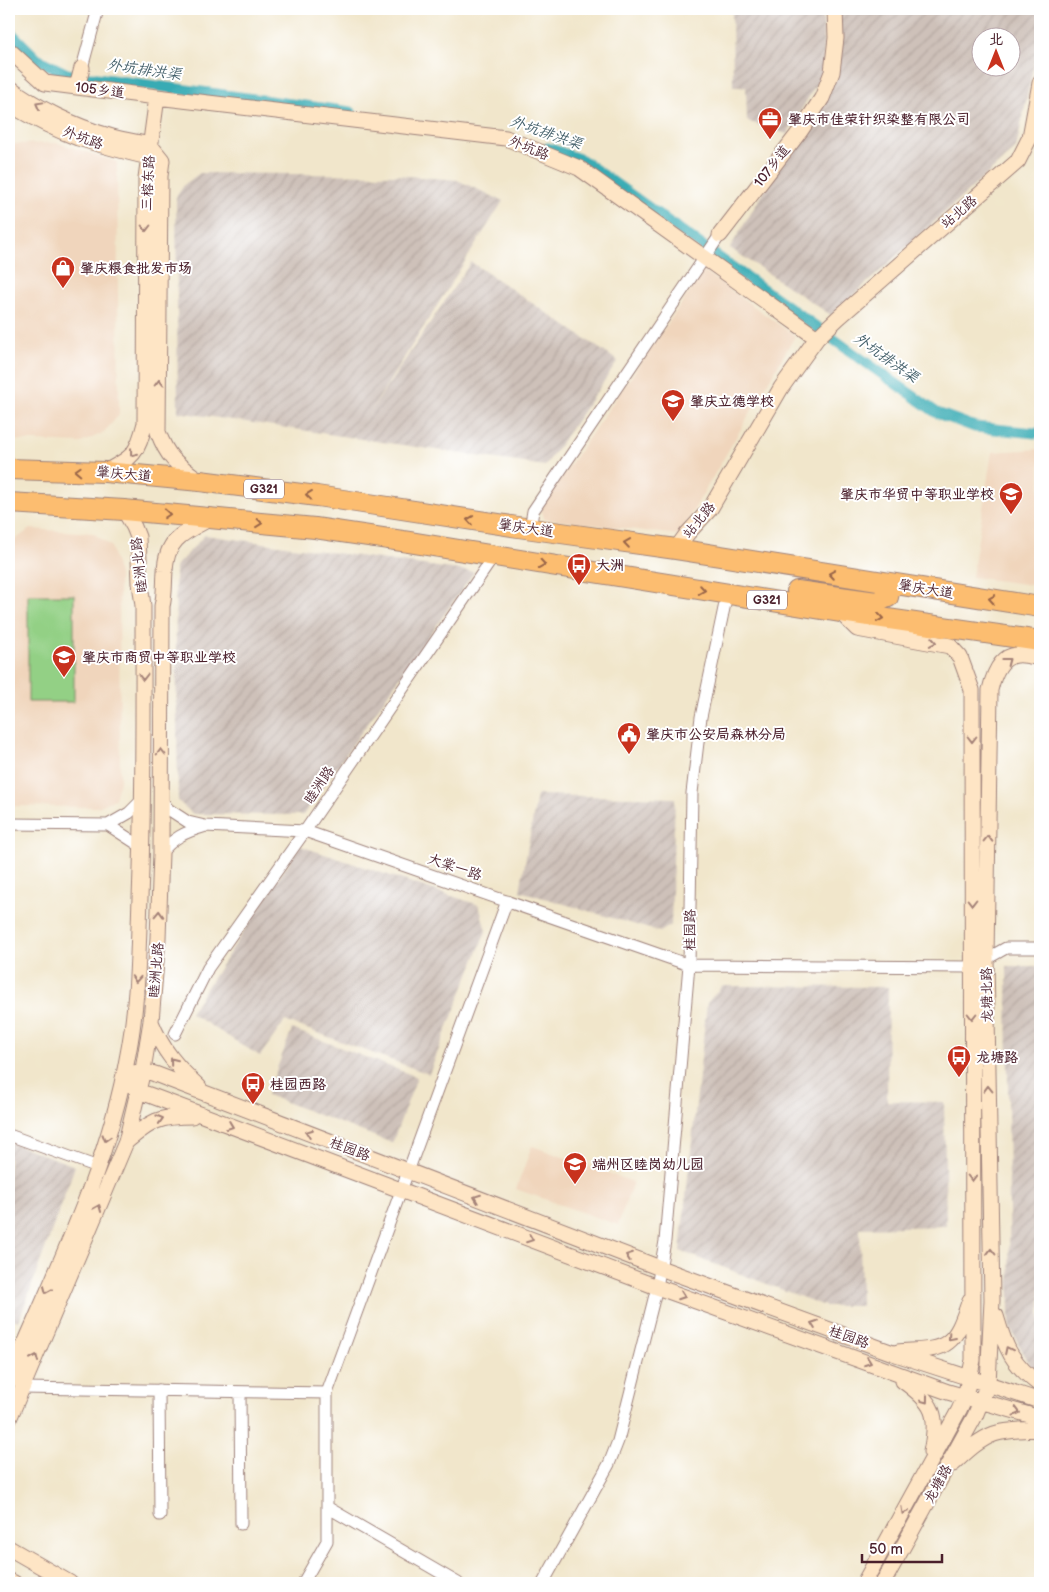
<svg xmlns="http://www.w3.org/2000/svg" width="1049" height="1592" font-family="'Balsamiq Sans','LXGW WenKai TC',sans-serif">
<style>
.built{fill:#f0d5bc}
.industrial{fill:url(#industrial-furrows);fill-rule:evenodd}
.garden{fill:#93d085;stroke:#6e7858}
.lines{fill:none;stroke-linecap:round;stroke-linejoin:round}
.canal{stroke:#39abb4;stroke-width:11}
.street-casing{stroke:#9e827b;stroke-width:13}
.secondary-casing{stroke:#9e827b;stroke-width:17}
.highway-casing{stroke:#9e827b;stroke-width:22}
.street{stroke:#fff;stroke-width:11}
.secondary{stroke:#fee5c5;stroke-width:15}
.highway{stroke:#fcbd6f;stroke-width:20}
.oneway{stroke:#a48278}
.oneway2{stroke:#9a664a}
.labels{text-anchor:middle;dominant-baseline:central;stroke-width:4;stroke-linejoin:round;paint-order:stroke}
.shield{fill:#fff;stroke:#80626b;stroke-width:1}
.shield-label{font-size:12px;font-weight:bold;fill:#4a1f2b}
.street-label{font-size:14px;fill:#4a1f2b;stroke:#fff}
.poi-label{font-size:14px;font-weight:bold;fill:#4a1f2b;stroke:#fff;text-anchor:start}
.water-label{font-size:15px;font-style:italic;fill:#425e69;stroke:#fff}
</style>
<defs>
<pattern id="industrial-furrows" width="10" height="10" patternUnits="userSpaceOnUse" patternTransform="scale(1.25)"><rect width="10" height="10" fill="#cec1b9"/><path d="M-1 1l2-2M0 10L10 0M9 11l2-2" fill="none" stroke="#b2a59f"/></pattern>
</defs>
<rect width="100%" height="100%" fill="#fff"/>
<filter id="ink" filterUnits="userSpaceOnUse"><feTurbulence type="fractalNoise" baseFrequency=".02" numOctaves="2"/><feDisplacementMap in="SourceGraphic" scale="10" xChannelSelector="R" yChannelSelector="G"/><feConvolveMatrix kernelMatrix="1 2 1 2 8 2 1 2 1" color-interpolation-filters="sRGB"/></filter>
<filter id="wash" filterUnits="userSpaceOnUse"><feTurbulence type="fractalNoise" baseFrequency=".0096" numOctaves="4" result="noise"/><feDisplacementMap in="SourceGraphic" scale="20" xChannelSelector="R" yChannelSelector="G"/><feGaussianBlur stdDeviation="1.12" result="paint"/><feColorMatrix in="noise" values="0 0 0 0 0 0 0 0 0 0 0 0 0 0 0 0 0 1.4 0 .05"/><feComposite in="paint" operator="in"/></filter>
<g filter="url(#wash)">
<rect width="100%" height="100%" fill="#f1e6cb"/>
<path class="built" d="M58 143 117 162 119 415 103 433 81 443 9 440V144Z
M704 271 795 336 679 535 544 519 541 507Z
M1040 449V586L972 577 992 452Z
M30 529 93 533 111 546 119 575 120 781 115 799 98 807 9 806V542H12Z
M532 1146 633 1182 618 1225 516 1189Z"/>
<path class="industrial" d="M732 9H823L824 71 787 134 747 121 746 87H733Z
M837 9H1040V36L1016 148 831 315 730 248 801 130 822 98ZM982 38H1012V68H982Z
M200 173 396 175 457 180 503 201 368 415 471 262 618 361 545 466 178 412 176 197 185 184Z
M205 535 474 572 303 815 193 814 178 801 175 567Z
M537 795 675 798 671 925 660 932 520 891Z
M300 846 479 905 486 931 429 1074 285 1021 260 1056 190 1013Z
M1007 966H1040V1373L1032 1369 1010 1328Z
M722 986 888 987 887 1101 944 1102 946 1226 860 1228 861 1306H825L680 1251 707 1003Z
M292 1029 417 1077 392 1143 267 1095Z
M9 1142 75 1166 19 1321 9 1318Z"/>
<path class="garden" d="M28 595H74V702H28Z"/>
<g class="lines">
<path class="canal" d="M9 31 37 59 67 74 351 112
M548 148 582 160 937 413 975 427 1035 433 1040 432"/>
</g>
</g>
<g filter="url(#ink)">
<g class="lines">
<g class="street-casing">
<path id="street" d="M82 68 98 9
M530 529 533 511 720 235
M161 799 168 809 188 822 205 826 305 831 689 965 972 967 1006 948H1040
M9 824 108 825 129 813 143 799
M108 825 142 847
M161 853C173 838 185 832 203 827
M175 1034 208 968 305 831 494 556
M9 1135 98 1167
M22 1388 327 1393
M159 1390 160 1515
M240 1392 241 1524
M327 1507 458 1583
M303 1583 327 1541V1393L507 901
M543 1583 609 1464 618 1441 657 1287 665 1241 689 965 692 793 701 717 727 594"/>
</g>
<g class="secondary-casing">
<path id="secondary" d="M9 50 45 83 157 97 146 178 145 423C137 454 134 457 105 472
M9 87C37 108 74 126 109 136 122 140 136 142 150 145
M77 87 82 68
M157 97 506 138 579 168 817 338
M9 104C31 117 54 129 78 138 104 146 130 153 157 159
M150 145 162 160 160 176 158 432C168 459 177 464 200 481
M720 235 801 130 822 98 832 72 836 38 835 9
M676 549 687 534 710 509 781 388 817 338 838 318 1018 161 1030 137 1040 83
M840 612 857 629 950 646 960 657 972 690 973 1360 965 1397 959 1410 864 1583
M151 1022C163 1051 177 1067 199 1087
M126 1142C151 1121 159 1116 192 1116
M996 1316C1005 1348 1013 1365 1040 1385
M898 1352C913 1350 936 1352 948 1342 960 1333 965 1313 970 1300
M9 1381C54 1274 108 1168 128 1054 138 1003 138 950 140 898 144 801 143 703 143 606L140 583 138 537 134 527 124 510
M903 1381C934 1403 939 1414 931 1452
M1040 1401 893 1353 660 1268 155 1074 143 1070 124 1077 138 1091 152 1096 657 1287 948 1392 1040 1418
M9 1419 126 1142 143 1070 151 1021 158 938 161 853 162 606C165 595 164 583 165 571 166 538 185 532 211 518
M953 1464C965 1453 978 1440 994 1434 1008 1429 1025 1430 1040 1429
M9 1548 70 1583
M9 1581 14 1583
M883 1583 975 1416 988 1384 992 1300 986 958 990 690C993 677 1000 656 1017 655 1024 654 1033 657 1040 658"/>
</g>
<g class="highway-casing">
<path id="highway" d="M9 469 105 472 200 481 317 496 518 527 676 549 1040 607
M9 503 124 510 315 528 409 542 840 612 1040 641
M797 591 876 602 888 597 891 584"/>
</g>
<use href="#street" class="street"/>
<use href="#secondary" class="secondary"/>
<use href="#highway" class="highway"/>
</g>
<defs><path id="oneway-chevron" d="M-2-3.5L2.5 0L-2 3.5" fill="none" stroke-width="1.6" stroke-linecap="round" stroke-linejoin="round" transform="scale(1.25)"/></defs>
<g class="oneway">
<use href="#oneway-chevron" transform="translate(39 105) rotate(-151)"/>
<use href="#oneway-chevron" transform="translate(146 228) rotate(90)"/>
<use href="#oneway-chevron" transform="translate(159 383) rotate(-90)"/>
<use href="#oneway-chevron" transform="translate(133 453) rotate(128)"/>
<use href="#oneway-chevron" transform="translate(933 642) rotate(10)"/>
<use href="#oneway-chevron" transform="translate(1007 661) rotate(-37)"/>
<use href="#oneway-chevron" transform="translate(143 677) rotate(90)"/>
<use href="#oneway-chevron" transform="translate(972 739) rotate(90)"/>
<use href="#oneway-chevron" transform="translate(161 752) rotate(-90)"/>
<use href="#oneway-chevron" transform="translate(988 839) rotate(-89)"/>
<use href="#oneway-chevron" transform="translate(972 902) rotate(90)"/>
<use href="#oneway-chevron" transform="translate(159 914) rotate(-88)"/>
<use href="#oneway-chevron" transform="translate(136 979) rotate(94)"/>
<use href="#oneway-chevron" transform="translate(972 1016) rotate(90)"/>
<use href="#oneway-chevron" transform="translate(173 1061) rotate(-129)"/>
<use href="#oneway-chevron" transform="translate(988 1089) rotate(-91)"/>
<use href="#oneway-chevron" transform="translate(160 1119) rotate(-17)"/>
<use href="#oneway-chevron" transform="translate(230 1126) rotate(21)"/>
<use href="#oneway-chevron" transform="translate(309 1133) rotate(-159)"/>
<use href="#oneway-chevron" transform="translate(106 1138) rotate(107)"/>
<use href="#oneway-chevron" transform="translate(972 1178) rotate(90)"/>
<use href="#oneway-chevron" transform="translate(477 1198) rotate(-159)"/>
<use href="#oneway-chevron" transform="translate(98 1208) rotate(-67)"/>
<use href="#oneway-chevron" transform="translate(530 1239) rotate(21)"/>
<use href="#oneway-chevron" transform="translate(991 1252) rotate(-91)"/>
<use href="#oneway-chevron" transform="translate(629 1256) rotate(-159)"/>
<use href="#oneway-chevron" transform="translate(47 1290) rotate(113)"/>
<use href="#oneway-chevron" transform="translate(682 1296) rotate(20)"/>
<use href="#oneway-chevron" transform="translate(814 1324) rotate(-160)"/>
<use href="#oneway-chevron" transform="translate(951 1337) rotate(131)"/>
<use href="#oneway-chevron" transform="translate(1008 1350) rotate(-116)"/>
<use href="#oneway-chevron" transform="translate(35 1358) rotate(-67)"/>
<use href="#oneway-chevron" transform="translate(868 1362) rotate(20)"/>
<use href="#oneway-chevron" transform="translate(925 1400) rotate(53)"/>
<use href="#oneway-chevron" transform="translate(1017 1412) rotate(15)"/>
<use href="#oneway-chevron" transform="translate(904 1511) rotate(119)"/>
</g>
<g class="oneway2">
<use href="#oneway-chevron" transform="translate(78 471) rotate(-178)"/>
<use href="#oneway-chevron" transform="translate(309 495) rotate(-173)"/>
<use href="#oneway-chevron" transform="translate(167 514) rotate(5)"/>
<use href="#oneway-chevron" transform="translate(470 520) rotate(-171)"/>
<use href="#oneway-chevron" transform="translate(259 523) rotate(6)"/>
<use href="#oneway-chevron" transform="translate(627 543) rotate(-172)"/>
<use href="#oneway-chevron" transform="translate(542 564) rotate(9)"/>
<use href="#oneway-chevron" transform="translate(832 574) rotate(-171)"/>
<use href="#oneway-chevron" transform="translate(702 590) rotate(9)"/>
<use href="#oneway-chevron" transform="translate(992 599) rotate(-171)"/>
<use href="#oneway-chevron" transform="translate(880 618) rotate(8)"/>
</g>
</g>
<defs>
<g id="office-pin" transform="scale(1.25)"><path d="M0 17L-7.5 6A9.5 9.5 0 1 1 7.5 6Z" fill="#c8321e" stroke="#fff"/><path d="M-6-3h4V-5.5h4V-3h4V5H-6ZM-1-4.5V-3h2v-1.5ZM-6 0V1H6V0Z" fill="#fff"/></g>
<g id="shop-pin" transform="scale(1.25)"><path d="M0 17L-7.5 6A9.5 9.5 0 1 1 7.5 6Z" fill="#c8321e" stroke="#fff"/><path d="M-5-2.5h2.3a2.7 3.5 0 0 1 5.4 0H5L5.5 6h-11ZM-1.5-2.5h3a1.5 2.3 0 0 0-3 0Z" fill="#fff"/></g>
<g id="school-pin" transform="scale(1.25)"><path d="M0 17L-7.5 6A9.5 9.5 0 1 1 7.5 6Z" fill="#c8321e" stroke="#fff"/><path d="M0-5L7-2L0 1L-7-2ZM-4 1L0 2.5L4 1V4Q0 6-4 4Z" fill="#fff"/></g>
<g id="bus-pin" transform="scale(1.25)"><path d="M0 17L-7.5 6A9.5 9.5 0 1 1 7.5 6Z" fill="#c8321e" stroke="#fff"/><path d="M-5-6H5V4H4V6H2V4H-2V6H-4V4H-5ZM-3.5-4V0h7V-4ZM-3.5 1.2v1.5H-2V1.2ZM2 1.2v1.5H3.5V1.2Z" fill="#fff"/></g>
<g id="civic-pin" transform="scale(1.25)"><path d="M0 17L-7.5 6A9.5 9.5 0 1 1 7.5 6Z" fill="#c8321e" stroke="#fff"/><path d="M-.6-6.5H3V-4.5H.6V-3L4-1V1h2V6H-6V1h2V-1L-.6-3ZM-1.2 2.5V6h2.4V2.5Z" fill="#fff"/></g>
</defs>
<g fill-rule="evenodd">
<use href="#office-pin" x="770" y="119"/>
<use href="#shop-pin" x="63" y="268"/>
<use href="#school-pin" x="673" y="401"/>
<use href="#school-pin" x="1011" y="494"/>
<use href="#bus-pin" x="579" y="565"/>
<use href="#school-pin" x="64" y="657"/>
<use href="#civic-pin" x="629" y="734"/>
<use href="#bus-pin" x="959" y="1057"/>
<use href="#bus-pin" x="253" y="1084"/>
<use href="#school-pin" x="575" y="1164"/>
</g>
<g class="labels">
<g class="shield">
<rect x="244" y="479.5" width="40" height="19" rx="4"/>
<rect x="747" y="590.5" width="40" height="19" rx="4"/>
</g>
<g class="shield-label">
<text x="264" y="489">G321</text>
<text x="767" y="600">G321</text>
</g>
<g class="street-label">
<text transform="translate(100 90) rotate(7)">105乡道</text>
<text transform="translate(83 138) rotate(20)">外坑路</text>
<text transform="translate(529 148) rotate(22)">外坑路</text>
<text transform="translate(772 166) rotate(-52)">107乡道</text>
<text transform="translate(148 183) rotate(-87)">三榕东路</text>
<text transform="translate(959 212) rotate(-41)">站北路</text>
<text transform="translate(124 474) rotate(5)">肇庆大道</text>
<text transform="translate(699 520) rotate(-51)">站北路</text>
<text transform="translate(526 528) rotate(8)">肇庆大道</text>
<text transform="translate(139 565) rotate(-96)">睦洲北路</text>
<text transform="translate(926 589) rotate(9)">肇庆大道</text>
<text transform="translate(319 785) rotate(-56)">睦洲路</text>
<text transform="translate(455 867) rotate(19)">大棠一路</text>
<text transform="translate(690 930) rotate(-89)">桂园路</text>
<text transform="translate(156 970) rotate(-85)">睦洲北路</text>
<text transform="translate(987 995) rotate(-91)">龙塘北路</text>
<text transform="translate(350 1149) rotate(21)">桂园路</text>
<text transform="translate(849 1337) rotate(20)">桂园路</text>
<text transform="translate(938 1484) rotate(-61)">龙塘路</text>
</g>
<g class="poi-label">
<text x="788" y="119">肇庆市佳荣针织染整有限公司</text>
<text x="80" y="268">肇庆粮食批发市场</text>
<text x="690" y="401">肇庆立德学校</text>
<text x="994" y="494" text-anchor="end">肇庆市华贸中等职业学校</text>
<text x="596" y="565">大洲</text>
<text x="82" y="657">肇庆市商贸中等职业学校</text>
<text x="646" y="734">肇庆市公安局森林分局</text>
<text x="976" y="1057">龙塘路</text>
<text x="270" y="1084">桂园西路</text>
<text x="592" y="1164">端州区睦岗幼儿园</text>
</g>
<g class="water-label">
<text transform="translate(144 70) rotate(8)">外坑排洪渠</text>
<text transform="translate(546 133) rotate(19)">外坑排洪渠</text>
<text transform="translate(886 358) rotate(35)">外坑排洪渠</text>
</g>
</g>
<rect width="1049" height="1592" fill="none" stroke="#fff" stroke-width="30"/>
<g transform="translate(996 52)"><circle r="24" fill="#ffffff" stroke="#b7a5aa"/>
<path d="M0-4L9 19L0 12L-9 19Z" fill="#c8321e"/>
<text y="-8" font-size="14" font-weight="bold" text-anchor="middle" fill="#4a1f2b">北</text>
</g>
<path d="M862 1554v8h80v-8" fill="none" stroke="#4a1f2b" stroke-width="2.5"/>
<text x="869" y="1554" font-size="15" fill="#4a1f2b" stroke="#ffffff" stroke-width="4" paint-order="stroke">50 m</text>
</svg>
